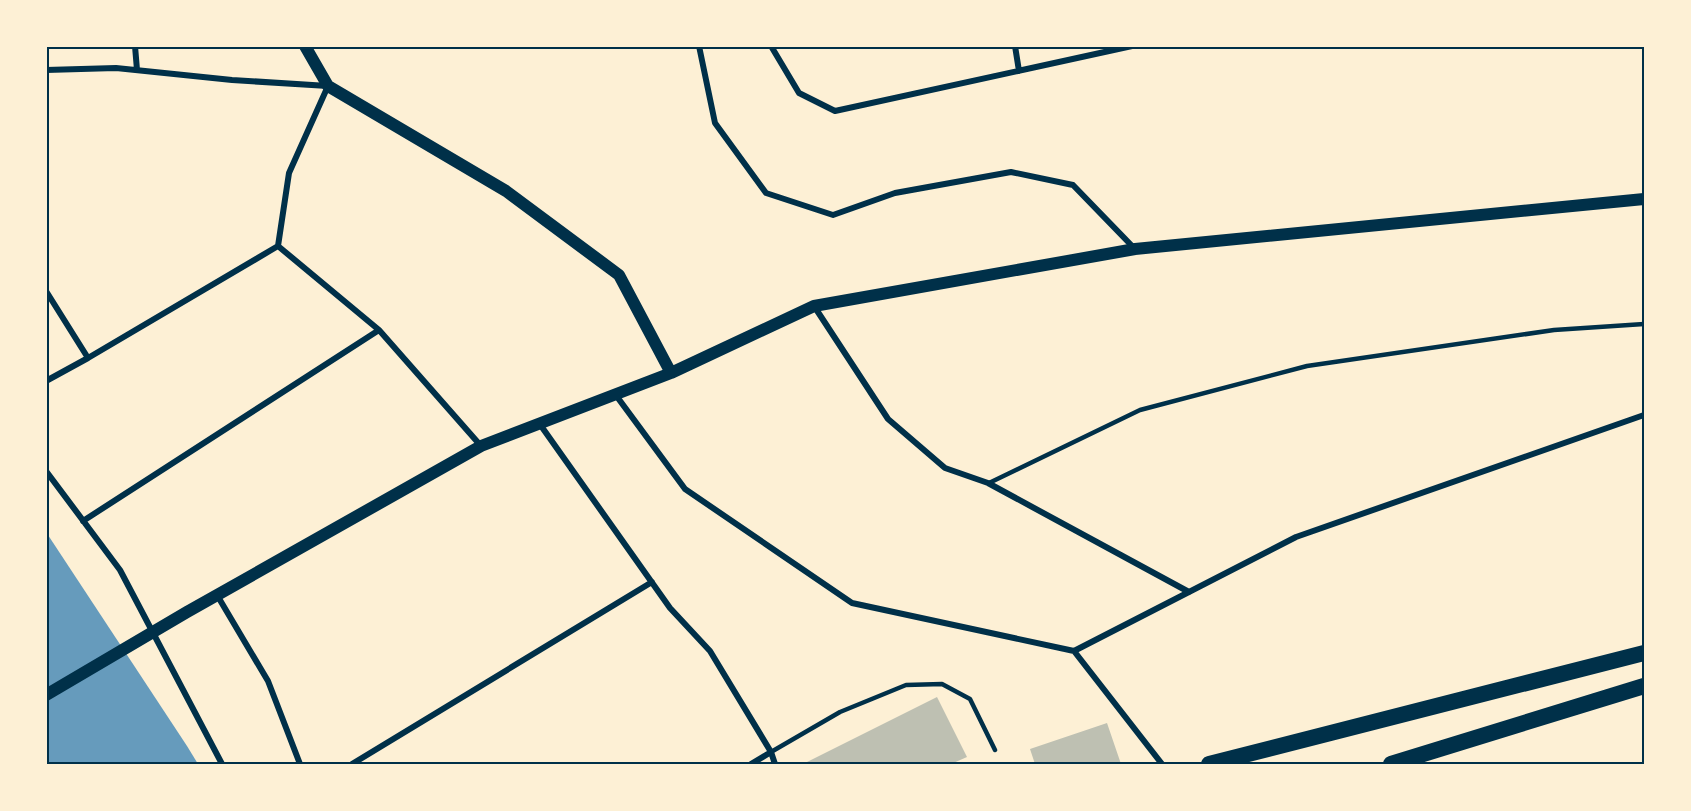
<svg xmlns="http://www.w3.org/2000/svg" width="1691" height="811" font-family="Signika,sans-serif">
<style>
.water{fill:#669bbc}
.building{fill:#bec0b2}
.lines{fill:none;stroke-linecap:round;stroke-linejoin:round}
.service{stroke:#003049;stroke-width:4.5}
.minor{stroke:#003049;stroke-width:6}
.secondary{stroke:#003049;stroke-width:12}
.trunk{stroke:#003049;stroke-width:16}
.neatline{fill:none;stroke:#003049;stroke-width:2}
</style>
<rect width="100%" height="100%" fill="#fdf0d5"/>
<path class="water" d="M46 532 187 746 198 764H47Z"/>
<path class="building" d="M937 697 967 757 951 764H803Z
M1107 723 1121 764H1035L1030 749Z"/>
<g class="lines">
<path class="service" d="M989 483 1140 410 1307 366 1554 330 1644 324
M771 752 840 712 906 685 942 684 970 699 995 750"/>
<path class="minor" d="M135 46 137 70
M699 46 715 123 766 193 833 215 895 193 1011 172 1073 185 1134 248
M771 46 799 93 835 111 1132 46
M1015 46 1019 71
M46 70 116 68 232 80 328 86 289 173 278 246
M278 246 379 330 481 446
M46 291 88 358 278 246
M814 306 888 419 945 468 988 483 1189 592
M46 381 88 358
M615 394 685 489 852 603 1074 651 1296 537 1644 415
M539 423 670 608 710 651 771 752 775 764
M46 471 120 570 222 764
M83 521 379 330
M217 595 268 681 300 764
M1074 651 1162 764
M352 764 652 582
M751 764 771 752"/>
<path class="secondary" d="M305 46 328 86 506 191 619 275 671 373
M46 695 187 612 481 446 671 373 814 306 1135 249 1644 199"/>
<path class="trunk" d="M1209 764 1644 653
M1391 764 1644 686"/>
</g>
<rect width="1691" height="811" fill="none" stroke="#fdf0d5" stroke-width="96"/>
<rect x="48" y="48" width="1595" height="715" class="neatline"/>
</svg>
